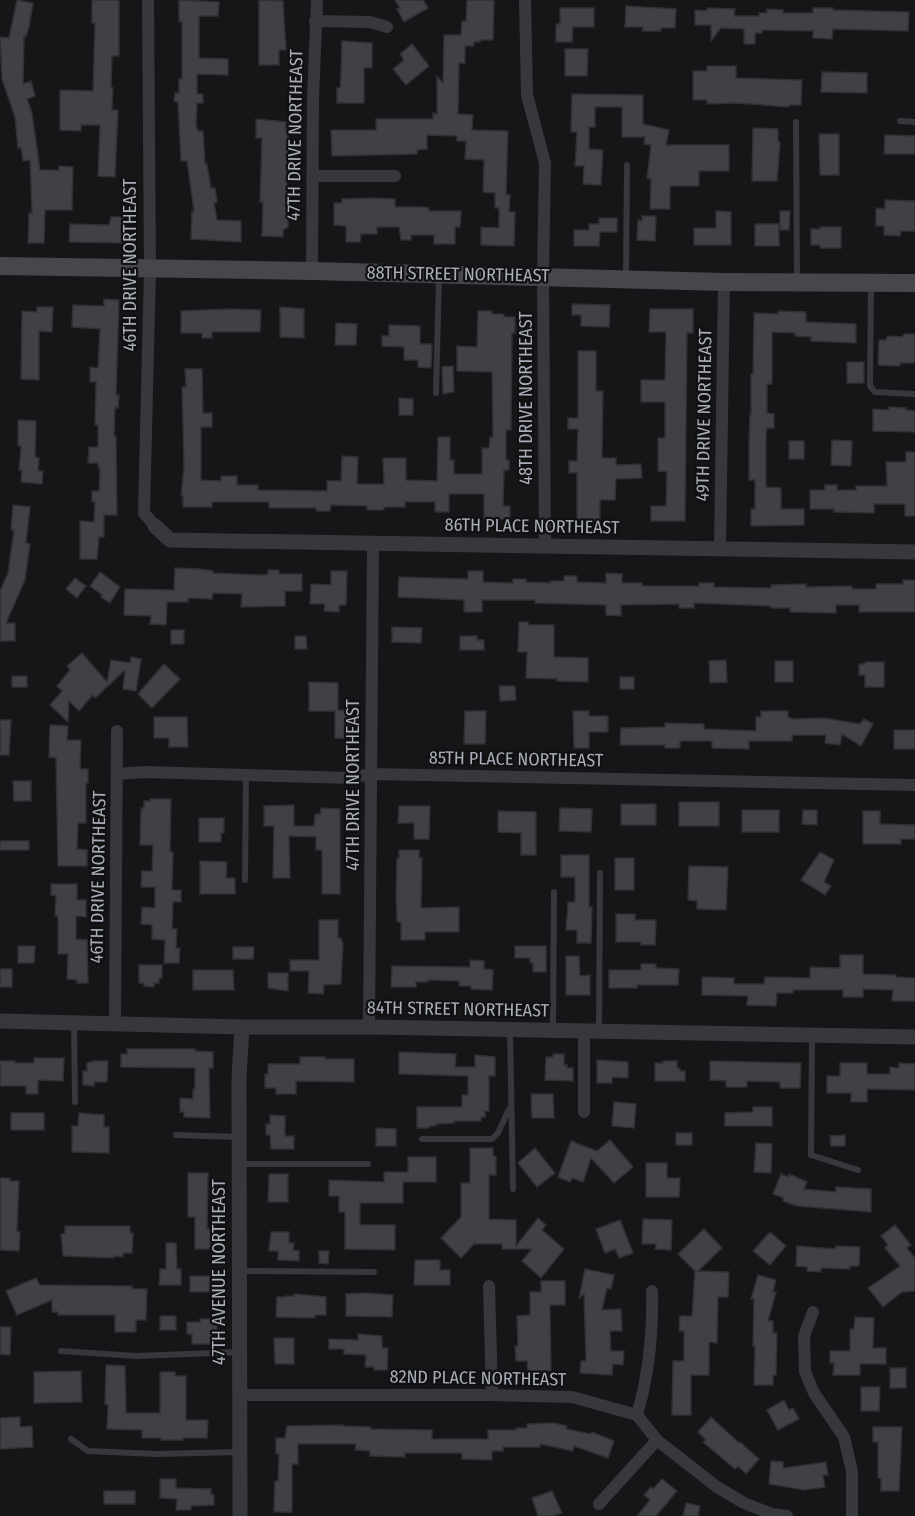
<svg xmlns="http://www.w3.org/2000/svg" width="915" height="1516" font-family="'Fira Sans Condensed',sans-serif">
<style>
.building{fill:#404145;stroke:#303034;stroke-width:1.5}
.lines{fill:none;stroke-linecap:round;stroke-linejoin:round}
.service{stroke:#37383d;stroke-width:6}
.minor{stroke:#37383d;stroke-width:12}
.tertiary{stroke:#37383d;stroke-width:15}
.secondary{stroke:#45474d;stroke-width:18}
.labels{text-anchor:middle;dominant-baseline:central;stroke-width:4.5;stroke-linejoin:round;paint-order:stroke}
.street-label{font-size:18px;fill:#a8adb8;stroke:#111113}
</style>
<rect width="100%" height="100%" fill="#161618"/>
<path class="building" d="M17 0 33 3 29 27 26 36H24L23 84 31 81 35 96 27 99 32 113 40 170H59V166L73 167 72 210H45L44 243H28L29 213H32L30 160 23 161 21 147 18 148 15 117 2 79 0 37 9 38Z
M92 0H119V56H112L111 87 113 88 112 110H118L115 177 98 176 100 125H81V131L60 130V90L93 91 95 23H92Z
M179 0 219 2 218 16H199V58L228 59V75L197 74V94H203V103H197L196 125 198 131H203L205 164H207L211 188H215L217 202 214 203 217 220 241 221V242L191 239 192 211H194L187 161H181L178 102 174 101 175 93H179V79H182V22H179Z
M259 0 283 1 286 50H279V65H259Z
M395 0H423L428 8 404 22 397 9 400 8Z
M467 0H494L493 40H480V42H474V46H465V63H459L458 114 473 115 472 130 508 131 506 195H510L509 212H515L514 246 481 245V227L499 228V208H495V193L483 192 484 160 465 159 466 141H457V136L427 135V149L417 150V154L332 156 331 130H376V119H433V113L437 114V76L443 83 444 35H461L462 21H466Z
M626 6 676 9 675 28H661V31H642L643 27H625Z
M560 8H594V27H573L572 42H556V24H560Z
M707 8 735 9 734 16H759V13H767V9L783 10V13H813V8H833V10L909 12 908 31 833 29 832 39 813 38V31L762 30V33H755V44H744V29L721 28 711 41V25H695V10L707 11Z
M342 41 372 43V68H364V103H337V88H340L341 72Z
M412 44 429 66 406 85 393 69 404 60 400 54Z
M565 49H588L587 76H565Z
M707 66H736V78L802 80 801 105H789V107L736 103 707 104V100H693V71H707Z
M822 72 867 73V93L821 92Z
M572 94 643 95V124L669 130 666 145H729V171H699V186H670V209H650L651 179 647 178 651 145 644 144 645 137H622V107H595V127H589V149L603 150 601 185 583 184 584 166H575L577 132H571Z
M256 119 286 122V131L288 132 286 213H288V227L283 230V237L262 236 263 202H260L262 138H256Z
M753 128 778 129V142H780L777 181H752Z
M819 134H839V175H820Z
M885 135 915 136V154H884Z
M372 198 395 199V207H423L429 208V211H461L460 227H455V244H434V235H411V240H401L399 227H377V234H361L360 242H346V226L334 225V203H342V199Z
M885 200 915 201V231H901L900 236 884 235V226H876V208L885 209Z
M716 211 731 212V245H694V228H716Z
M780 211H790L789 230H780Z
M642 216H656L655 241 637 240 638 220 642 221Z
M111 217H127V243L69 242 70 224 109 225Z
M599 218H617V232H600L599 246H574V230H589V224H599Z
M755 224H779V246H755Z
M820 227H841V248H820V245H811V229H820Z
M104 299 119 300 116 395H119L118 408 115 407 114 436H116L117 515H104V537H99L97 559H80V521L94 522 95 502H92V491H99L100 468H98V463H88L89 447H98V425H95L96 382H90V367L98 368 100 329 72 327 73 305 104 306Z
M572 304 610 305 609 327 581 326V315H572Z
M37 307H53L52 332 39 331V380L21 379 22 311 37 312Z
M280 307 304 309V338L280 337Z
M229 309 261 310 260 332H212V338H202V333H181V311Z
M650 309H693V333H687L685 521H651V506H666L667 472 658 471V438H665V402H641V380H665L666 332H649Z
M478 311H492V314H504V317H515V333H512L511 430H506V460H509V470H504L503 506H510V519H484V494H449V512H435V502H405V507H384V510H367V506L331 505 330 511H316V508H269V502H212V507H183V496H181L184 466 182 387H186L185 369H202L203 413H212V427H201V480L221 481V476H237V485H258V490L327 491V481H341L342 456 358 457 357 484H384L383 458H406V480L437 481 438 437H450V460H454V474H482V448H489L490 437H493L492 372 457 371V346L477 347Z
M778 311 806 312V322L856 324V343L811 341V337L795 336V333L772 332V384H767V413L774 414V428H767L766 435V487L781 488V509H804V525L751 526V509H755V480H749V442L750 415H751V374H753L754 313 778 314Z
M336 323 357 324 356 345H335Z
M389 325 420 326V344H432L431 368 418 367V360H404V347L382 346V336H389Z
M904 334H915V363H900V366L878 365 879 340H886L887 336 902 337Z
M578 351H596V391H603L602 458H616V465L641 464 642 478 616 479 615 500H600V527H577V473H569V461H577L578 429H568V418H578Z
M847 362H864V383H847Z
M453 366 454 392 443 394 442 367Z
M399 398 413 399V415H399Z
M889 407 906 408V410L915 411V432L873 431V409L889 410Z
M18 420 36 421 35 457 39 458 38 471H43L42 484 21 482 22 470H19L21 446H18Z
M832 440 852 441 851 466 831 465Z
M789 441H804V459H789Z
M906 452H915V516H905V504H874V513L834 512V509H810V490H825V485H837V490H856V486H887L886 462H906Z
M13 505 30 507 26 543 30 544 25 580 6 623H15V641H0V591L8 573 14 530H11Z
M175 568 200 569 213 571V573L262 575 268 574V570H279V574H302V591H285V606L241 607 242 594 213 593 212 599 188 598V602H167L166 625 150 624 151 616 124 615 125 589 174 590Z
M331 571H347L346 605H339V612L324 611 325 604H310L311 584 331 585Z
M468 571H483V582L513 583V579H526V582L551 583 550 581H564V576H577V582L606 583V573L622 574V583H642V586H699V583H714V587L771 588V585L806 584V587L852 586V589H876V584H903V580H915V612H859V605H836V613L790 612V608H771V606L694 603V608H679V604L621 605V616L606 615V605L535 603V600H482V612H464V600L398 597 399 577 468 579Z
M100 572 120 587 110 603 101 597 102 595 90 586Z
M75 578 86 586 77 598 66 589Z
M519 622H528V625H554V657L588 658V682L557 681V679L526 678 527 652H518Z
M392 627 422 628 421 643 392 642Z
M171 630H184V644H171Z
M295 636H306L307 649H295Z
M460 636H477V640H484V650H460Z
M82 653 107 682 111 660 130 663 131 657 141 659 136 691 123 689 125 670 95 698 93 695 79 711 69 701 68 722 50 705 62 691 57 686 70 670 67 666Z
M726 660 727 682 710 683 709 661Z
M775 661H793V682H775Z
M865 662H884V687H865V675H859V664H865Z
M164 664 180 679 152 708 138 694Z
M12 676H27V687H12Z
M620 677H634V689H620Z
M309 682 338 683V710L358 711V739L335 738V711H309Z
M499 686H515L516 700 500 701Z
M465 711H486L485 744H464Z
M573 711H589V716H608V732H589V748H574Z
M761 711H788V717L792 719 824 718 860 724 864 719 873 724 861 746 842 734 840 745 825 743 826 735H792V741H749V749L712 748V741H680V748H665V745H620L621 728 665 727V723L704 724V729L756 731V717H761Z
M154 717H187L188 747H169V738H154Z
M0 720H11L9 755H0Z
M50 725 68 726 67 740H81L80 769H88V783H86V823H78L77 849 87 850V866H58L56 758 49 757Z
M894 730H915V749H894Z
M13 781H31V801H14Z
M150 799H171L170 852H173L172 890H181V902H173L172 929H177L176 948H180L179 963H164L165 940 152 939V925L141 924 142 907 155 908V887H141L142 871H152L153 845H140L141 808H144V801H150Z
M679 802H719V826H679Z
M621 804H656V825H621Z
M294 805V826H314L315 814H320L321 808 340 809V894H322V850H316V837L289 836 290 878H273L274 826H264V806Z
M399 806H430L429 839H414V823H398Z
M560 808 592 809 591 832 559 831Z
M742 810H779V832H742Z
M803 810H817V825L802 824Z
M498 811 536 812V855H521V833L498 832Z
M863 811H880V824L915 825V839H901V844H863Z
M199 818H224V833H221V842H199Z
M0 841H29V850H0Z
M399 850H419V858H422L421 908 459 907V932H425V940H401V922H397L396 894 397 858H399Z
M820 852 834 860 824 882 831 886 825 895 801 880Z
M561 855H589V907H592L591 943H577V930H566L568 902H575V877H561Z
M615 858H634V890H615Z
M200 861 227 862 226 878H235V894H200Z
M689 866 728 867 726 910 697 909V901L688 900Z
M51 884H77V900H86V917L76 916V939L87 940 88 983H77V980L67 979 68 954H58V916H55L56 896 51 895Z
M616 914H635V920H656L655 945H641V942H616Z
M319 920H338V938H341L343 944 341 984 324 985 323 994 308 993 309 971H290V960H319Z
M18 946H35L34 963H18Z
M515 946H546V972H533V963H530V958H515Z
M233 947H254L253 959H233Z
M840 955H863V974L896 975V977L915 978V1001H892L893 990 863 989V997H843V990H793V993H777L776 1006 747 1005 748 996 702 995V977L734 978V984H764L765 977 810 978V967L840 968Z
M566 956H579L580 976 590 975V995H566Z
M470 960 484 961V969L493 970 492 990 471 989V986H459V981L428 980V982H416V987H391L392 966 470 967Z
M641 964H656V968L679 969 678 985H637V988H609V970H641Z
M139 965H162V978H159V983H154V987L144 986V983H139Z
M0 969H12V987H0Z
M193 970H233L234 990H193Z
M268 973H288V991L268 988Z
M127 1049H195V1051L213 1052V1068H209L210 1118 184 1117V1112H180V1098L193 1099V1089H195V1068L121 1067V1054H127Z
M399 1052 456 1054 455 1067H475V1055L495 1057V1076H489V1111H485V1117H481V1121H454V1123L436 1124V1126H429V1128H417V1107H462V1095H468V1076L399 1074Z
M553 1054H564V1065H567V1068H573V1081L545 1080 546 1057H553Z
M300 1057H325V1059H354V1082L296 1081V1094H276V1088H265V1074H268V1064H300Z
M34 1058H64L63 1081 38 1080V1094H26V1086H0V1061H15V1063H34Z
M597 1060 628 1062V1078L612 1077V1083H597Z
M94 1061H108L107 1082H94V1086L83 1085V1071H87V1063Z
M663 1061H677V1068H680V1071H685V1081H655V1063H663Z
M710 1061 801 1063 800 1088H780V1082L747 1081V1087H726V1081L710 1080Z
M840 1063H867V1074H890V1067L899 1068V1063L915 1064V1090L867 1089V1102H851V1093H827V1076H840Z
M531 1094H553L554 1118H532Z
M614 1102 636 1104 634 1128 612 1126Z
M753 1107H772V1126H725V1113L753 1112Z
M11 1113H44V1130H11Z
M79 1113 104 1115V1127H109V1153L72 1152V1126H78Z
M270 1115 285 1116V1136H294V1149H271L270 1135H266V1124H270Z
M376 1128 396 1129V1146H376Z
M676 1133H692V1145H676Z
M845 1135V1146H831L830 1136Z
M610 1140 633 1167 614 1183 591 1158 583 1182 572 1178 570 1182 558 1177 571 1141 597 1151Z
M756 1143 772 1144 771 1173 754 1172Z
M470 1148H493V1156H496V1175H489V1219L516 1220V1246L538 1218 546 1225 542 1230 564 1249 541 1278 522 1261 532 1249H502V1244H474L461 1258 441 1238 461 1217V1183H470Z
M535 1148 555 1173 537 1187 518 1163Z
M408 1157H436V1182H403V1203H360V1225H395V1250L345 1249V1212H339V1196H329V1180L384 1182V1172H408Z
M646 1163H667V1178H680L679 1197H646Z
M188 1173H208L207 1229H211L210 1249H195V1217H188Z
M269 1174H288V1202H268Z
M781 1174 788 1177 789 1174 807 1182 804 1189 836 1192V1187L871 1189V1212L797 1206 783 1201 784 1198 773 1194Z
M0 1178H10V1181H19L17 1231 20 1232 19 1251 0 1250Z
M643 1219 672 1220 671 1250 655 1249 656 1244H642Z
M620 1220 633 1253 619 1258 615 1249 605 1253 596 1229Z
M895 1225 911 1245 907 1248 915 1258V1291L902 1292 883 1307 868 1288 900 1266 885 1248 888 1245 881 1236Z
M65 1226H130V1233H133L132 1253H123V1257L114 1256V1258L63 1256 61 1234H65Z
M704 1229 722 1248 698 1271 729 1272 728 1297H718L717 1343 709 1342V1375H691V1415H672L673 1361H684V1331H679L680 1316H692L695 1271 678 1254Z
M271 1232H289V1243H294L293 1250 299 1251V1261L278 1260V1251H269Z
M770 1232 786 1246 770 1265 753 1251Z
M166 1243H176L177 1269H181V1285H159L160 1269H166Z
M797 1246 835 1249 836 1246 860 1247 859 1266H850V1269L821 1268V1272L807 1271V1267L796 1266Z
M319 1251H329L328 1264 319 1263Z
M415 1260H440V1270H450V1285H414Z
M585 1269 614 1275 611 1289 607 1288 602 1310 621 1309 622 1331H610L611 1351H624L623 1365 613 1364 612 1375 580 1373 581 1361H586L584 1294 579 1298Z
M758 1275 776 1280 773 1292H776L768 1321H773V1333H777L776 1375H773V1385H754L755 1346H753L754 1299H751Z
M190 1276H210L209 1292H190Z
M36 1278 40 1285 132 1286V1289H147L146 1320H136V1332H115V1315H58V1312H52V1300L17 1315 6 1291Z
M541 1281H565V1305H550L551 1371H528L527 1361H516L515 1346H518L517 1316 530 1315V1292H541Z
M364 1293 393 1295 392 1317 346 1316V1294Z
M294 1294 326 1297V1315H315V1318L276 1317 277 1297H286V1296H294Z
M160 1316H176V1330H160Z
M855 1317 874 1318 873 1348H886V1364H860V1375H833L834 1363H830V1351H850V1329H854Z
M200 1319H214L213 1325H217V1344H192V1334H187V1322H200Z
M0 1327H11L10 1355 0 1354Z
M358 1334 382 1336V1348H388L387 1370H374V1367H365L366 1355 344 1354V1349H329V1339L358 1340Z
M274 1338H294V1364H275Z
M106 1365 125 1366 126 1413H160V1372H175V1376H186V1420H208L207 1438H183V1440H161V1438H142V1430L107 1429 108 1405 105 1404Z
M890 1368H906V1388H890Z
M81 1371 82 1402 34 1403V1372Z
M861 1387H880L879 1411H861Z
M784 1400 789 1410 793 1408 799 1419 778 1430 767 1410Z
M20 1417V1427L32 1426 33 1447 0 1449V1418Z
M711 1417 739 1443 740 1442 759 1459 746 1474 738 1466 735 1469 703 1442 706 1440 698 1432Z
M554 1423 567 1426 566 1429 591 1434 592 1432 614 1441 608 1458 574 1446 573 1451 540 1444V1447H503V1451H492V1460L462 1459V1453H405V1457L370 1456V1451L355 1450 356 1444H298V1464H292V1512H274L275 1481H278L279 1454H276V1438H285L287 1426 343 1425V1426L371 1427V1429L432 1430V1439H488V1430H516V1428H527V1424Z
M873 1427H902L899 1491H881V1478H878V1442H873Z
M771 1461 783 1462V1468L826 1462 828 1475H823L825 1487 804 1490 769 1484Z
M160 1479H176V1488L211 1489V1494L214 1495V1505L191 1506V1510H176L177 1499 160 1498Z
M662 1479 677 1491 656 1516H637L650 1500 644 1495 651 1487 653 1489Z
M104 1491H135V1504H104Z
M552 1491 562 1513 553 1516H538L532 1498Z
M686 1503 700 1506 698 1516H683Z"/>
<g class="lines">
<path class="service" d="M900 121 915 122
M796 122 797 279
M626 278 627 165
M871 284 870 386 875 392 915 394
M436 393 439 277
M245 880 246 775
M74 1023 75 1102
M510 1030 513 1189
M553 1030 554 892
M599 1031 600 873
M812 1036 811 1155 858 1170
M176 1135 238 1137
M422 1139H492L498 1133 509 1109
M240 1164H368
M240 1271 374 1272
M61 1351 136 1356 238 1352
M71 1439 88 1451 157 1454 239 1452"/>
<path class="minor" d="M148 0 150 269 144 513 155 526
M525 0 527 95 545 163 543 276 545 546
M315 21 370 22 387 27
M312 176H395
M312 271 313 99 317 0
M720 548 724 282
M117 774 145 772 351 778 371 774 915 785
M115 1023 117 731
M369 1027 373 543
M584 1112V1031
M489 1286 492 1395
M813 1312 804 1336 805 1372 814 1393 844 1437 852 1471V1516
M239 1395H492L572 1397 637 1415 657 1440 717 1487 744 1503 772 1514 787 1516
M637 1415C649 1374 653 1333 652 1291
M599 1504 657 1440"/>
<path class="tertiary" d="M155 526 170 540 915 552
M0 1021 242 1027H369L915 1037
M240 1516 239 1078 242 1027"/>
<path class="secondary" d="M0 266 312 271 724 282 915 283"/>
</g>
<g class="labels">
<g class="street-label">
<text transform="translate(295 135) rotate(-89)">47TH DRIVE NORTHEAST</text>
<text transform="translate(130 265) rotate(-90)">46TH DRIVE NORTHEAST</text>
<text transform="translate(458 274) rotate(1)">88TH STREET NORTHEAST</text>
<text transform="translate(526 398) rotate(-90)">48TH DRIVE NORTHEAST</text>
<text transform="translate(704 415) rotate(-89)">49TH DRIVE NORTHEAST</text>
<text transform="translate(532 526) rotate(1)">86TH PLACE NORTHEAST</text>
<text transform="translate(516 759) rotate(1)">85TH PLACE NORTHEAST</text>
<text transform="translate(353 785) rotate(-90)">47TH DRIVE NORTHEAST</text>
<text transform="translate(98 877) rotate(-89)">46TH DRIVE NORTHEAST</text>
<text transform="translate(458 1009) rotate(1)">84TH STREET NORTHEAST</text>
<text transform="translate(219 1272) rotate(-90)">47TH AVENUE NORTHEAST</text>
<text transform="translate(478 1378) rotate(1)">82ND PLACE NORTHEAST</text>
</g>
</g>
</svg>
